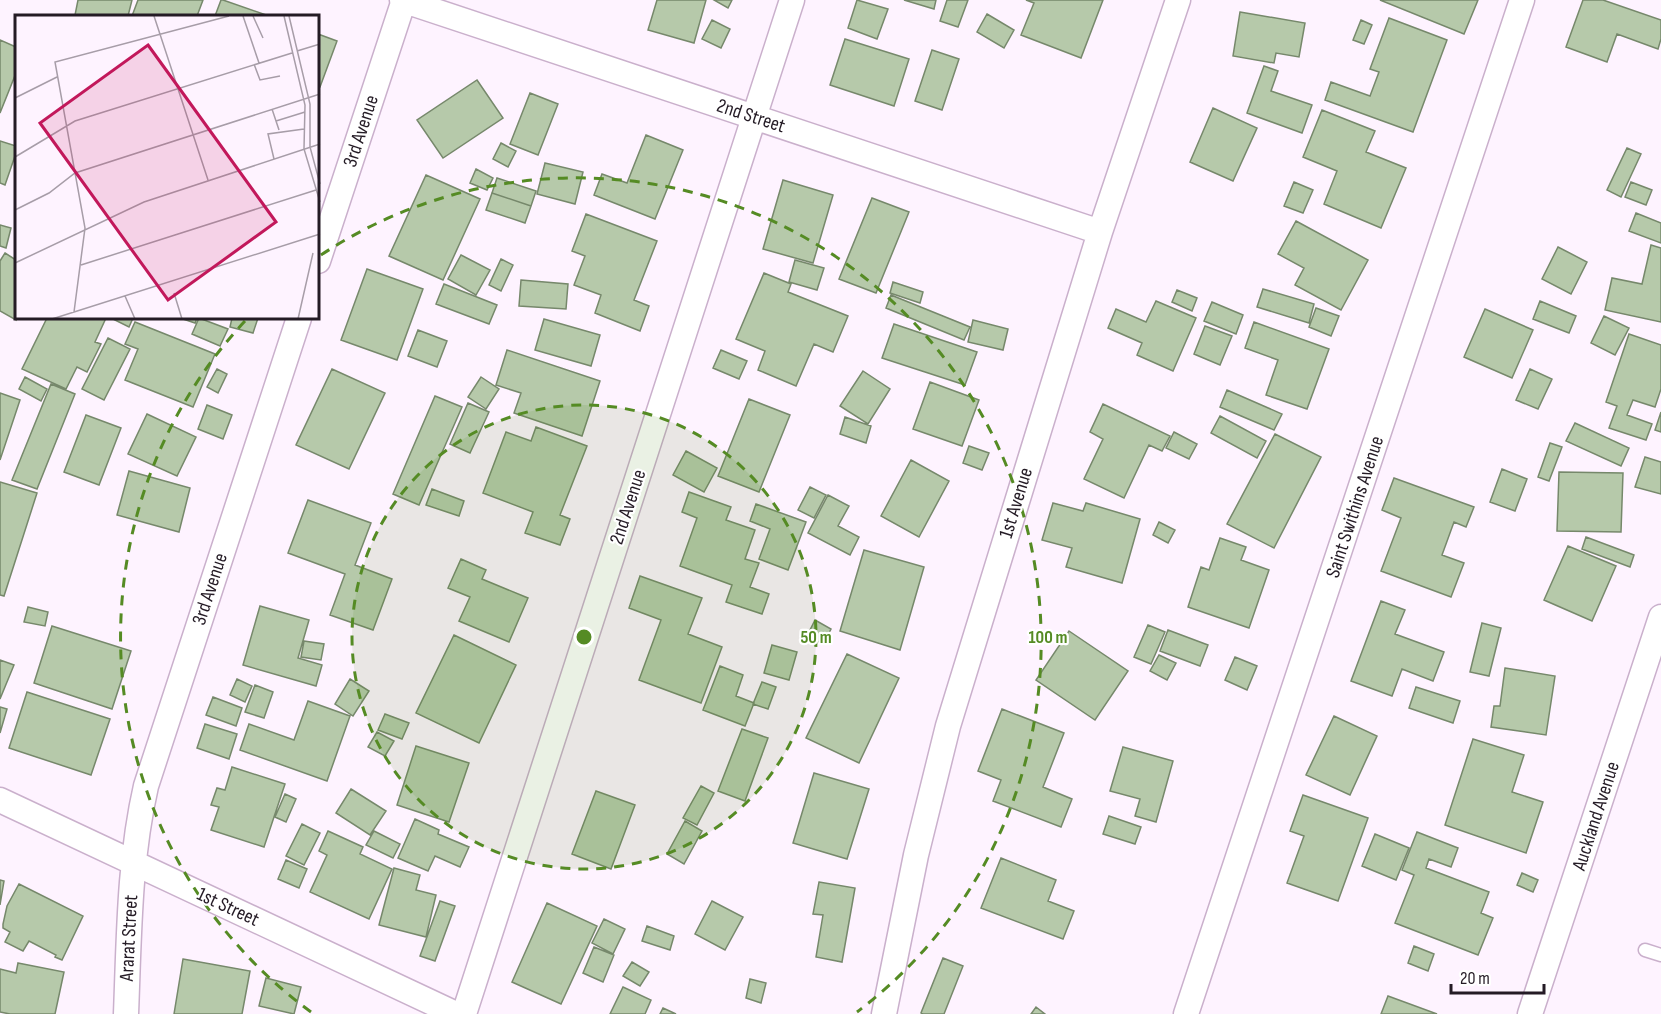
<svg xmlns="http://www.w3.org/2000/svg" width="1661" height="1014" font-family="'Sofia Sans Condensed',sans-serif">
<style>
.building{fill:#b6c9aa;stroke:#76886b;stroke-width:1.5}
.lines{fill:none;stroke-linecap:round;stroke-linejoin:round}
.service-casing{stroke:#cab0cc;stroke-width:15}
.minor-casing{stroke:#cab0cc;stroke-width:27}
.service{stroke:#fff;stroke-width:12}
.minor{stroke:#fff;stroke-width:24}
.ring{fill:none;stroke:#558b24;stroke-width:3;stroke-dasharray:10 8}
.labels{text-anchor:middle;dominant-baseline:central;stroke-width:4.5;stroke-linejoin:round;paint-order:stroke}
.street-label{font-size:20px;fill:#241b25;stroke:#fff}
.inset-road{fill:none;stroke:#a79da8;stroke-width:1.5}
.view{fill:#c2185b;fill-opacity:0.15;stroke:#c2185b;stroke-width:3}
.inset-edge{fill:none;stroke:#241b25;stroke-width:3}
.centre{fill:#558b24;stroke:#fff;stroke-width:3}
.ring-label{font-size:18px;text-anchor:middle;font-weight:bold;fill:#558b24;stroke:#fff;stroke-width:4.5;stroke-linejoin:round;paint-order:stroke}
</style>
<rect width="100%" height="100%" fill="#fef3ff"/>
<path class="building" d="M78 0H132L128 16H84L75 15Z
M138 0H203L197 16H132Z
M221 0H223L269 16H215Z
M657 0H706L694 43 648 30Z
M714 0H732L728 8Z
M857 0 888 9 877 39 848 28Z
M904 0H936L934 9Z
M947 0H968L958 27 940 21Z
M1026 0H1103L1081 58 1021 35 1034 3Z
M1380 0H1478L1464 34Z
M1583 0H1603L1661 20V39L1658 49 1617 34 1607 62 1566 47Z
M1240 12 1305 23 1299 57 1276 53 1274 63 1233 56Z
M987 14 1014 30 1004 48 977 32Z
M1389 18 1447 40 1413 132 1325 100 1331 82 1370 96 1379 72 1370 69Z
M712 20 730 29 721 48 702 39Z
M1361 20 1372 25 1364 44 1353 40Z
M318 34 337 41 320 87H318Z
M845 39 909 59 894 106 830 85Z
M0 40 16 47V73L0 113Z
M932 50 959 59 942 110 915 101Z
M1264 66 1278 71 1271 91 1312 105 1302 133 1247 113Z
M477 80 503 118 443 158 417 120Z
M530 93 558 104 538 155 510 144Z
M1213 108 1257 128 1233 181 1190 162Z
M1322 110 1375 131 1366 152 1406 168 1381 228 1324 204 1337 171 1303 157Z
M646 135 683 150 655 219 594 195 602 174 627 183Z
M0 141 16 146V153L5 185 0 183Z
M501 143 516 151 508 167 493 159Z
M1627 148 1641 154 1621 197 1607 190Z
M545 163 583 172 575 204 537 194Z
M476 169 493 178 487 190 470 183Z
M426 175 480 199 443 280 389 256Z
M497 178 536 191 531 206 492 193Z
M783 180 833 195 813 263 763 249Z
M1294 182 1313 190 1303 213 1284 206Z
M1631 182 1652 190 1646 205 1625 197Z
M492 193 531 206 525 223 486 210Z
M872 198 909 212 876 293 839 279Z
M1636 213 1661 223V243L1629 231Z
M586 214 657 241 634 300 649 306 640 331 595 313 601 295 574 285 585 256 572 251Z
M1296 221 1368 260 1341 310 1295 285 1304 268 1278 254Z
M0 225 11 228 6 248 0 246Z
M1651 245 1661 248V322L1605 310 1612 278 1642 284Z
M1558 247 1587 262 1571 294 1542 279Z
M5 253 16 260V320L0 311V261Z
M461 255 490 270 476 295 448 279Z
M501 259 513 265 501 291 489 285Z
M795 260 824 268 817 290 789 282Z
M367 269 423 289 397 360 341 340Z
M764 273 791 284 788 292 848 316 833 352 814 344 796 386 758 370 765 351 736 339Z
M521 280 568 284 566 309 519 306Z
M893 282 923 292 920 303 890 293Z
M444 284 497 305 489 324 436 304Z
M1263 289 1314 304 1309 323 1257 307Z
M1177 290 1197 298 1192 311 1172 302Z
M891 295 970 327 964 340 886 308Z
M1156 301 1196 318 1173 371 1137 355 1142 343 1108 328 1116 309 1146 322Z
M1540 301 1576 316 1569 333 1533 319Z
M1212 302 1243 315 1236 334 1204 321Z
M1316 308 1339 316 1331 336 1309 327Z
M1485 309 1533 330 1512 378 1464 357Z
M1604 316 1629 328 1615 355 1591 343Z
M47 318H106L95 342 101 344 87 372 77 367 66 389 22 369Z
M111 318H133L129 327Z
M180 318H197L195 323Z
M199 318 228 329 220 346 192 334Z
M232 318H258L253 333 230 327Z
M544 319 600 335 591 366 535 350Z
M973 320 1008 329 1003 350 968 342Z
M135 322 215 354 193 407 125 380 138 349 125 344Z
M1254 322 1329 349 1307 409 1266 395 1278 360 1245 348Z
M894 324 977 352 965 385 882 358Z
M1205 326 1232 336 1220 365 1194 354Z
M418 330 447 341 437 367 408 356Z
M1629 334 1661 345V389L1655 407 1633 400 1627 415 1652 424 1646 440 1609 428 1617 406 1606 402Z
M108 338 130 349 104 400 82 389Z
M507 350 600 381 582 436 514 413 521 393 496 385Z
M721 350 747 361 739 379 713 368Z
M217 369 227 374 218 393 207 387Z
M332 369 385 393 349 469 296 445Z
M1530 369 1552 379 1538 409 1516 400Z
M863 371 890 389 868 424 840 406Z
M25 377 47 389 41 401 19 389Z
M481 377 499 389 486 409 468 397Z
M930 382 979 400 962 446 913 429Z
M51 384 75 394 37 489 12 480Z
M1227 390 1282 414 1274 430 1220 407Z
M0 393 20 400 0 460Z
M435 396 462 407 419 505 393 494Z
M749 399 790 415 759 492 718 476Z
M468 403 489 412 470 453 450 444Z
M1103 404 1170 436 1162 451 1149 445 1124 498 1084 479 1103 439 1090 432Z
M207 405 232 415 223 439 198 429Z
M1661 412V432L1655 430Z
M147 414 196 437 177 476 128 454Z
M86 415 121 428 99 485 64 472Z
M1220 416 1266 441 1257 458 1211 433Z
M845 417 871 426 866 443 840 434Z
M1575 423 1629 448 1621 466 1566 441Z
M536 427 587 446 560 515 570 519 560 545 525 533 533 512 483 493 506 432 531 441Z
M1174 432 1197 444 1189 459 1166 448Z
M1275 434 1321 457 1274 548 1227 524Z
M1550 443 1562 447 1549 481 1538 477Z
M969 446 989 453 982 470 963 463Z
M686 451 717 468 704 492 673 475Z
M1645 457 1661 462V494L1635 487Z
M911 460 949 481 919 537 881 516Z
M1502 469 1527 479 1515 511 1490 502Z
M129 471 190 488 179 532 117 515Z
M1559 472 1623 473 1621 532 1557 531Z
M1394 478 1474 507 1466 527 1454 522 1442 555 1464 563 1451 597 1381 571 1401 518 1382 510Z
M0 482 37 493 4 596 0 595Z
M810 487 826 495 814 518 798 510Z
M432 489 464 501 459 516 426 505Z
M689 492 731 507 726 520 755 530 745 559 759 563 750 587 769 594 762 614 726 602 732 585 680 566 697 518 682 512Z
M828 495 849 506 838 526 859 537 850 555 808 533Z
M308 500 371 523 355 565 392 579 373 630 330 615 345 574 288 553Z
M1053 503 1083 511 1086 503 1140 519 1122 583 1066 567 1072 548 1042 540Z
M756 504 806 522 788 570 759 559 770 529 750 521Z
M1159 522 1175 530 1168 543 1153 535Z
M1586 537 1634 555 1630 567 1582 549Z
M1220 538 1246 547 1241 560 1269 570 1249 628 1188 607 1201 567 1209 570Z
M1568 546 1616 566 1592 621 1544 600Z
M864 550 924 567 900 650 840 631Z
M461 559 486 570 482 579 528 598 509 642 459 621 470 597 448 588Z
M640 576 702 598 688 634 722 647 701 703 639 680 661 620 629 608Z
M1381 601 1405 610 1395 634 1444 652 1433 681 1402 669 1392 696 1351 681Z
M260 606 309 620 298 658 322 665 316 686 243 665Z
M28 607 48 612 45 626 24 622Z
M815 620 831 629 823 644 807 636Z
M1482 623 1501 628 1489 676 1470 672Z
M1148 625 1165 632 1151 664 1134 657Z
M52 626 131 651 112 709 34 683Z
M1168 630 1208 645 1200 666 1160 651Z
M1069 631 1128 671 1095 720 1036 680Z
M454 635 516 665 479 743 416 713Z
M304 641 324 644 321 660 301 657Z
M772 645 797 652 789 680 764 673Z
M847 654 899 678 859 763 806 738Z
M1159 655 1176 663 1167 680 1150 671Z
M1235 657 1257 666 1247 690 1225 680Z
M0 660 14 665 0 699Z
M720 666 743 675 736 696 754 703 745 726 703 710Z
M1505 668 1555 676 1546 735 1491 727 1494 706H1500Z
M237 679 252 686 245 702 230 695Z
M350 679 369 691 353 716 335 704Z
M762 682 776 687 768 709 753 704Z
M255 685 273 692 264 718 245 712Z
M1416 687 1460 701 1453 723 1409 708Z
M27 692 110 719 91 775 9 748Z
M213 697 242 708 236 726 206 715Z
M308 701 350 716 327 781 240 750 249 724 294 740Z
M0 707 7 709 0 733Z
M1002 709 1064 733 1043 787 1072 799 1061 827 993 801 1001 780 978 771Z
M385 714 409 723 402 739 378 730Z
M1334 716 1377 736 1350 795 1306 775Z
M205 724 237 734 229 759 197 748Z
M742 729 768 738 745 801 718 791Z
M377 732 394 741 385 756 368 747Z
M1473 739 1524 755 1512 792 1543 802 1526 853 1445 825Z
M416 746 469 763 449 822 397 805Z
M1123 747 1173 761 1156 822 1135 816 1140 799 1110 791Z
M232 767 285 784 264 847 211 830 219 807 211 805 217 788 225 790Z
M814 773 869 789 847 859 793 843Z
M701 786 714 793 697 825 683 818Z
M351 789 386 811 370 835 336 813Z
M596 791 635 805 611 869 572 854Z
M285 794 296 799 286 822 275 817Z
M1303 795 1368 818 1338 901 1287 883 1304 836 1290 831Z
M1109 816 1141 827 1135 844 1103 834Z
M415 819 439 830 438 834 469 847 460 867 435 856 428 871 398 858Z
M685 821 702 831 684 864 667 854Z
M302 824 320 833 304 865 286 856Z
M328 831 363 847 360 854 392 869 369 919 310 892 327 855 319 851Z
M374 831 400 844 393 858 366 845Z
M1417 832 1458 848 1451 867 1429 859 1426 868 1489 892 1481 913 1493 918 1478 955 1395 923 1414 875 1402 870Z
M1375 834 1409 848 1396 880 1362 866Z
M1001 858 1056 880 1048 901 1074 911 1063 939 981 908Z
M286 860 307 869 299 888 278 879Z
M394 868 420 875 416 890 436 895 426 937 379 925Z
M1522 873 1538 880 1533 892 1517 885Z
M0 880 4 881 0 905Z
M819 882 855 888 842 962 816 957 823 915 813 914Z
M19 884 83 916 62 960 55 957 56 955 29 941 23 951 5 942 10 932 3 928V924L7 906Z
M440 901 455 906 435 961 420 956Z
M712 901 743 917 725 950 695 934Z
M547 903 597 926 561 1004 512 982Z
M604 919 625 929 613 954 592 943Z
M647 926 674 936 670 950 642 941Z
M1414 946 1434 954 1428 971 1408 963Z
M594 947 614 955 603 982 583 973Z
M943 958 963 966 944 1014H923L921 1013Z
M183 959 250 971 242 1014H174Z
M632 962 649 972 640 986 623 976Z
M18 963 64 972 55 1014H10L0 1012V969L16 973Z
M266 978 301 987 294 1014 259 1006Z
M750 979 766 983 761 1003 746 998Z
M623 987 651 1000 645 1014H610Z
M1388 996 1437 1014H1381Z
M1036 1007 1045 1014H1031Z
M663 1008 676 1014H660Z"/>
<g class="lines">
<g class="service-casing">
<path id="service" d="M1645 950 1661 955"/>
</g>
<g class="minor-casing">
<path id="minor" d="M402 0 1100 232
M318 261 404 0
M0 800 456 1014
M126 1014C129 938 129 860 146 786L299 318
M464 1014 792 0
M884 1014 916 855 948 726 1100 232 1178 0
M1186 1014 1522 0
M1530 1014 1661 617"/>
</g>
<use href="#service" class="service"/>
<use href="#minor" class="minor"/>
</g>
<circle cx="584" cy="637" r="232" fill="#558b24" fill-opacity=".12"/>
<g class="ring">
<circle cx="584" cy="637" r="232"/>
<path d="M311 1012A464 464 0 0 1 245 321M321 255A464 464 0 0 1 857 1012"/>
</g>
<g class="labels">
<g class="street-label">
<text transform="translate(751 116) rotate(18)">2nd Street</text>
<text transform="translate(361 131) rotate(-72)">3rd Avenue</text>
<text transform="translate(1016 503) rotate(-73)">1st Avenue</text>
<text transform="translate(628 507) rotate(-72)">2nd Avenue</text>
<text transform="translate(1355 507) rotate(-72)">Saint Swithins Avenue</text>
<text transform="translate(210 589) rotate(-72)">3rd Avenue</text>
<text transform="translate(1596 816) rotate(-72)">Auckland Avenue</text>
<text transform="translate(228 907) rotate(25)">1st Street</text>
<text transform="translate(129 938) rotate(-87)">Ararat Street</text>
</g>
</g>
<g transform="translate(15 15)">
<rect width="304" height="304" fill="#fef3ff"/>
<path class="inset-road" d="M139 1 193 165M228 1 244 48M238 1 248 23M269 1 290 90 289 134 305 187M274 1 295 89V132L305 169M282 36 305 29M239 49 245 65 265 61M0 83 42 62M257 94 264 115M261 106 290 97M0 142 60 106 277 38M259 144 253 119 289 114M0 195 34 178 60 158 305 79M0 248 129 187 305 129M66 250 301 175M159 278 167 304M110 281 120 304M59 297 70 213 40 47 214 1M37 304 305 219M283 304 298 238"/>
<path class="view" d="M133 30 261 207 153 285 25 108Z"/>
<rect width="304" height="304" class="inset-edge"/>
</g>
<circle cx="584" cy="637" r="9" class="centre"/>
<g class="ring-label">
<text x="816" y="643">50 m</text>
<text x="1048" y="643">100 m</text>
</g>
<path d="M1451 984v9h93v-9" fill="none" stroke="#241b25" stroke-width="3"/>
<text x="1460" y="984" font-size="18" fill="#241b25" stroke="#ffffff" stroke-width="4.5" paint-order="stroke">20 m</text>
</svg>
